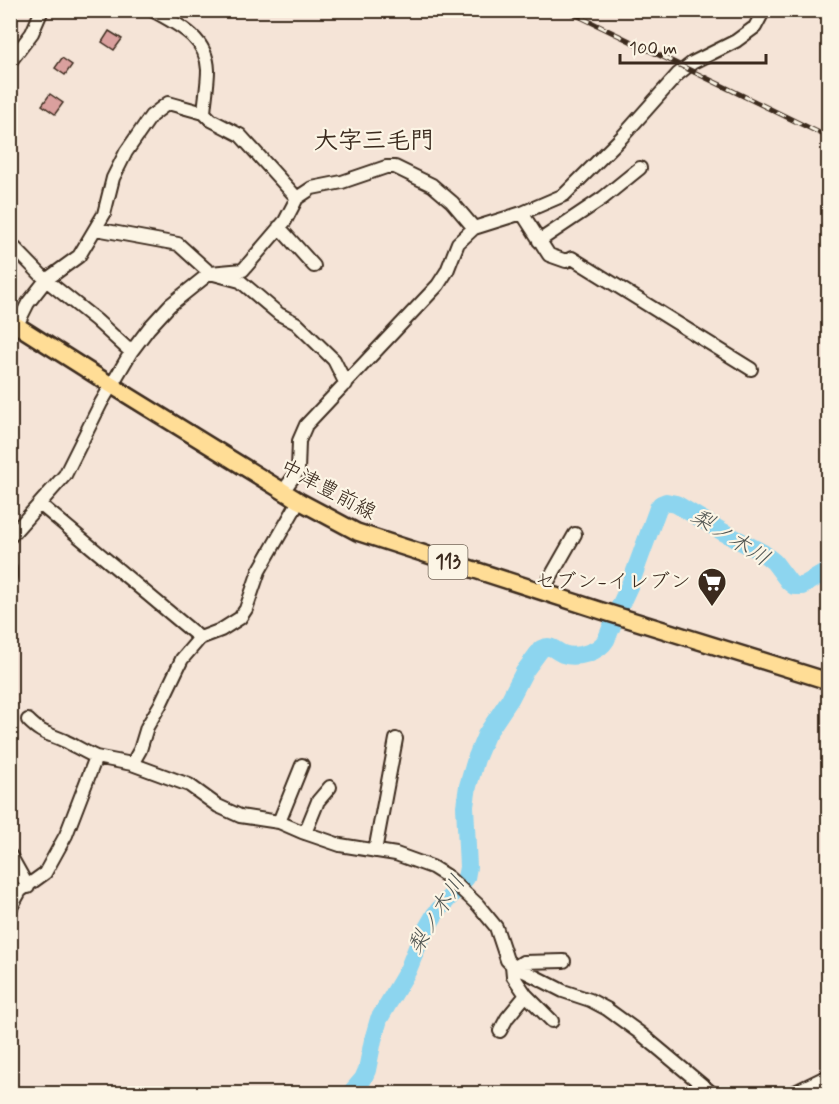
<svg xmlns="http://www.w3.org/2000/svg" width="839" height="1104" font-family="Mynerve,'Klee One',sans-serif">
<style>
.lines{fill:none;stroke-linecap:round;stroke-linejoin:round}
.river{stroke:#8dd5ef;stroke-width:18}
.building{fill:#daa09e;stroke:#3b2a1e;stroke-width:1.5}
.minor-casing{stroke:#3b2a1e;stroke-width:16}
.major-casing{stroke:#3b2a1e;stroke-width:20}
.minor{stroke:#fcf5e5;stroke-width:12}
.major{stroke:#ffdd96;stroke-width:15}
.rail-casing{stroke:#3b2a1e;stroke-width:5}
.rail{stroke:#fcf5e5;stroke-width:3;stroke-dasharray:9;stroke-linecap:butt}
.labels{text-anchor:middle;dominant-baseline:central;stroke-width:4.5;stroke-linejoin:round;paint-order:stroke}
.shield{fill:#fcf5e5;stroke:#75675a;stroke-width:1.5}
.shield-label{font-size:20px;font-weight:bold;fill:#3b2a1e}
.street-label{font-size:21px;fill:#3b2a1e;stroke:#fcf5e5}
.poi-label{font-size:21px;fill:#3b2a1e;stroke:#fcf5e5;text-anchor:end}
.water-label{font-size:22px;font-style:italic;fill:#505552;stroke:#fcf5e5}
.quarter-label{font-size:24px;font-weight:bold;fill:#3b2a1e;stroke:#fcf5e5}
</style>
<rect width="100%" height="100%" fill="#f5e4d7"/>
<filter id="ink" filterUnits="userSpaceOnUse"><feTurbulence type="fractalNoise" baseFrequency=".0167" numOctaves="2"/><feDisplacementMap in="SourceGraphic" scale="12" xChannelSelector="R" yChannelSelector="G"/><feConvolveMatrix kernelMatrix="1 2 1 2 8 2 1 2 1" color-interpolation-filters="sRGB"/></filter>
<g filter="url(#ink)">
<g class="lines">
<path class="river" d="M619 608 631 582 658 508 661 504 666 502 676 504 723 532 763 553 774 562 789 582 794 586H802L828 571
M350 1094 363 1079 367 1070 373 1040 379 1019 408 970 420 940 435 914 466 878 468 867 465 806 468 786 476 759 486 735 510 699 524 672 541 649C551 644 554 650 563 654 577 659 599 652 606 640 608 636 610 630 612 626"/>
</g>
<path class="building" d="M99 10H112L108 17Z
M109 31 122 39 114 50 102 42Z
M62 58 72 65 65 75 55 68Z
M50 94 63 103 55 114 42 105Z"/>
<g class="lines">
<g class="minor-casing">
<path id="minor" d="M152 10C177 24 207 37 208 70 208 83 205 99 204 113
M10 62 32 33 42 10
M522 213 549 255 566 261 572 258 751 369
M279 227 314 266
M96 229 178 244 210 273 240 281 279 314 296 323 334 360 346 384
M539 241 603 198 640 168
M10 243 46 280 96 320 131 352
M17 325 28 303 46 280 79 256 104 214 113 178 126 152 151 116 168 103 204 113 211 120 240 135 297 198
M283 491 298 471 299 441 306 425 438 285 447 271 458 243 474 228 522 213 564 195 622 137 678 74 692 63 736 41 755 27 764 10
M41 505 200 638
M10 537 65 475 101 403 131 352 149 328 170 305 210 273 243 270 285 221 297 198 312 188 342 182 386 167H395L432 185 452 202 474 228
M10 569V577
M542 592 575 534
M28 720C43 735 48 733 65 741 75 746 85 752 96 757
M132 764 140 750 147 727 160 705 182 659 200 638 221 630 240 618 246 609 259 571 299 501
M279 822 302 765
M305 833 318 801 330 787
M375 851 396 739
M10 855 28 887
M10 909 20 891 45 873 66 835 96 757 132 764 189 785 218 806 240 816 279 822 302 832 340 845 396 854 432 867 448 877 478 905 496 927 507 960 512 965 563 991 590 1000 607 1009 640 1033 713 1094
M515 967 523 962 564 961
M526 995 552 1021
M500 1031 507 1018 526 995 513 976 512 965
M791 1094 828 1076"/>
</g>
<g class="major-casing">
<path id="major" d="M10 321 111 385 299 501 357 532 602 611 828 681"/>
</g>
<use href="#minor" class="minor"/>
<use href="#major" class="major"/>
<g class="rail-casing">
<path id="rail" d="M566 10 828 137"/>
</g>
<use href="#rail" class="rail"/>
</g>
</g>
<defs>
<g id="supermarket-pin" transform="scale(1.5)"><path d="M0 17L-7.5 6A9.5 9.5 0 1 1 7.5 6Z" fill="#3b2a1e" stroke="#fcf5e5"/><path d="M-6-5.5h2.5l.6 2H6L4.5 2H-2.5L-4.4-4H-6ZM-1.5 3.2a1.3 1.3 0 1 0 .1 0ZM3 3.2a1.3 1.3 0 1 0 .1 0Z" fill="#fff"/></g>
</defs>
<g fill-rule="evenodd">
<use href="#supermarket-pin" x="712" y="582"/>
</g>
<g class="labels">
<rect class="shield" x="428.5" y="545" width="39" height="34" rx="4.5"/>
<g class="shield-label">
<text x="448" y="562">113</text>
</g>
<g class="street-label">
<text transform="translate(328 490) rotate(28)">中津豊前線</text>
</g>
<g class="poi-label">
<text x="691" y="582">セブン-イレブン</text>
</g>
<g class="water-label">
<text transform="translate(730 538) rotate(32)">梨ノ木川</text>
<text transform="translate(437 915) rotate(-58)">梨ノ木川</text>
</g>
<g class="quarter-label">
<text x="374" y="141">大字三毛門</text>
</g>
</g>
<rect width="839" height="1104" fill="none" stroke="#fcf5e5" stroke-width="36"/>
<rect x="18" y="18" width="803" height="1068" fill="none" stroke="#3b2a1e" stroke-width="2" filter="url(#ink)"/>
<path d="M620 54v9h146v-9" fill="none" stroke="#3b2a1e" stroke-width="3"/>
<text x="629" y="54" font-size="18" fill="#3b2a1e" stroke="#fcf5e5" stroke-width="4.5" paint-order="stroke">100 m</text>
</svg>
